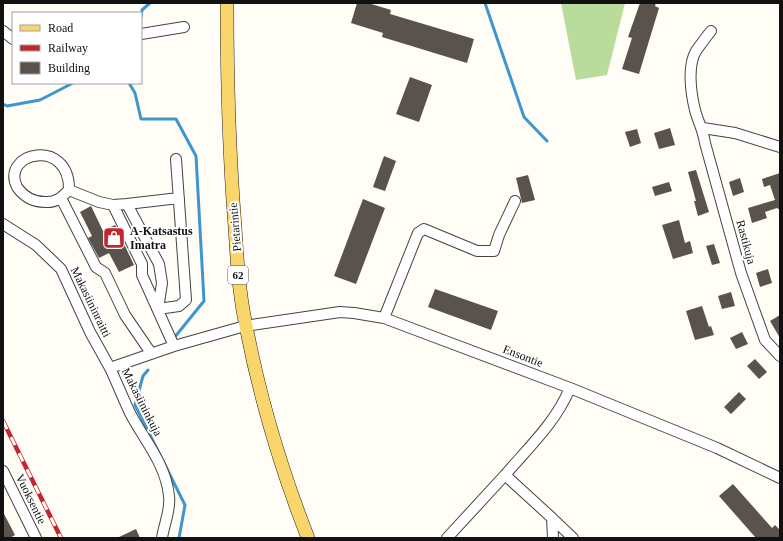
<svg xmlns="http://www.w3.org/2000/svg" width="783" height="541" font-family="'Times New Roman',serif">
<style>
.forest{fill:#b9dc9c}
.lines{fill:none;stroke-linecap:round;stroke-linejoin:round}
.stream{stroke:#3f96cf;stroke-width:3}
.building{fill:#5a524d}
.minor-casing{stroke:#444;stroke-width:12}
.major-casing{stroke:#222;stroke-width:14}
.minor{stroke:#fff;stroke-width:10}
.major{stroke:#f9d66b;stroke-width:13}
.rail-casing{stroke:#c4262e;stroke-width:4.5}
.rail{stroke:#fff;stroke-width:3;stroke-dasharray:9;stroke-linecap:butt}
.labels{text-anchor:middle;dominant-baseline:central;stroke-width:4;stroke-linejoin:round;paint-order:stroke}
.shield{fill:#fff;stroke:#585858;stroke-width:1}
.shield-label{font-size:11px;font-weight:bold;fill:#111}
.street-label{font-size:12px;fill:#111;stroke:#fff}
.poi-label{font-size:12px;font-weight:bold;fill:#111;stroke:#fff;text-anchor:start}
</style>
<rect width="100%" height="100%" fill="#fffdf5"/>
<path class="forest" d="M561 3H625L607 75 576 80Z"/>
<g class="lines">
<path class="stream" d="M485 3 524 117 547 141
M141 17 142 10 150 3
M129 83 135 93 141 119H176L196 156 204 301 174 338
M3 104 7 106 40 100 73 83
M148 370 143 376 135 405 185 505 179 538"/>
</g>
<path class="building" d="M357 3H368L391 10 390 14 474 39 467 63 382 37 383 33 351 23Z
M640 3H656L655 6 659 8 639 74 622 69 632 38 628 37Z
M410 77 432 85 419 122 396 114Z
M670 128 675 145 659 149 654 133Z
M637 129 641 143 630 147 625 132Z
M384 156 396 161 385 191 373 187Z
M696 170 709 212 698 216 694 201H696L688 172Z
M780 173V210L777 208 765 212 767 218 752 223 748 208 775 200 770 185 764 187 762 179Z
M528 175 535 200 522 203 516 178Z
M740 178 744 192 733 196 729 182Z
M669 182 672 191 655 196 652 187Z
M363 199 385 208 356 284 334 276Z
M91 206 103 231 115 225 134 265 119 272 109 253 99 258 88 238 92 236 80 212Z
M679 220 685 243 690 241 693 253 673 259 662 225Z
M714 244 720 263 712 265 706 246Z
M768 269 772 283 760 287 756 273Z
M435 289 498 311 491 330 428 307Z
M731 292 735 306 722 309 718 296Z
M702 306 709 327 711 326 714 335 695 340 686 311Z
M780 315V338L770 321Z
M742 332 748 344 736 349 730 338Z
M755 359 767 372 759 379 747 366Z
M739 392 746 399 731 414 724 407Z
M733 484 772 528 775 525 780 530V538H756L719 496Z
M3 512 15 535 10 538H3Z
M136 529 140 538H117Z"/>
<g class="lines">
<g class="minor-casing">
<path id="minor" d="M3 31 13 39
M711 31C706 37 701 44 696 51 687 66 691 94 695 110 698 122 703 129 705 143L741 273 765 340 780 356
M141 34 184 27
M703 128 735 133 780 147
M69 190C62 197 56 203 45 202 34 202 24 197 17 187 0 152 70 137 69 190L99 202 113 205 142 264V275L174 346
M61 198 96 267 105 273 125 315 151 353
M127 204 179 198
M113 205 127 204 159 264 162 283 158 309 179 306 186 300 176 159
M3 224 36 245 61 269 90 332 110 368
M384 318 418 233 424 229 477 251H494L499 235 515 201
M3 471 36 538
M505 475C529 447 556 422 570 388
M552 518 573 538
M162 538C164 524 171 510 169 496 166 464 144 440 130 413 123 398 117 383 110 368L174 346 245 326 340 312 354 313 384 318 570 388 717 448 780 478
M447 538 505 475 552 518 553 538"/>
</g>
<g class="major-casing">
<path id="major" d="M227 3C227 78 229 153 235 227 237 260 239 293 246 326 260 399 281 469 308 538"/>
</g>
<use href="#minor" class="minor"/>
<use href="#major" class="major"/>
<g class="rail-casing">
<path id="rail" d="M3 421 61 538"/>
</g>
<use href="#rail" class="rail"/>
</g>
<defs>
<g id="shop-square" transform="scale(1.15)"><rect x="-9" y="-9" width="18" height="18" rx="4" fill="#c4262e" stroke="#fff"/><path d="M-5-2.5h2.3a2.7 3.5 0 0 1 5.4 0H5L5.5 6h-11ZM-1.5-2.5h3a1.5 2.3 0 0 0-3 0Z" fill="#fff"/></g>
</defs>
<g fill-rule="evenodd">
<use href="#shop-square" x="114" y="238"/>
</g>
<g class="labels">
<rect class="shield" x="228" y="266" width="20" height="18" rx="3"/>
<g class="shield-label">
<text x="238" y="275">62</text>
</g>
<g class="street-label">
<text transform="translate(235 227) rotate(-95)">Pietarintie</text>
<text transform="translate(746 242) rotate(75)">Rastikuja</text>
<text transform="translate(91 302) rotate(64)">Makasiininraitti</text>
<text transform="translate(523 356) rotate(21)">Ensontie</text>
<text transform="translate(142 402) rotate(63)">Makasiininkuja</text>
<text transform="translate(31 499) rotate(64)">Vuoksentie</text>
</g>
<g class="poi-label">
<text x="130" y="231">A-Katsastus<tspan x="130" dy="14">Imatra</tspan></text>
</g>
</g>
<rect width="783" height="541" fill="none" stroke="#111111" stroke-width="8"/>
<rect x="12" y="12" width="130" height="72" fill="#ffffff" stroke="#a0a0a0"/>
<rect x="20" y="25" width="20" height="6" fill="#f9d66b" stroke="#a0a0a0"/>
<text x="48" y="32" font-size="12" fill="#111111">Road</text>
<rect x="20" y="45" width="20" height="6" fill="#c4262e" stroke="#a0a0a0"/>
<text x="48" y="52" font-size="12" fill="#111111">Railway</text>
<rect x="20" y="62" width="20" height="12" fill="#5a524d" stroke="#a0a0a0"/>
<text x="48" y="72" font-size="12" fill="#111111">Building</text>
</svg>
